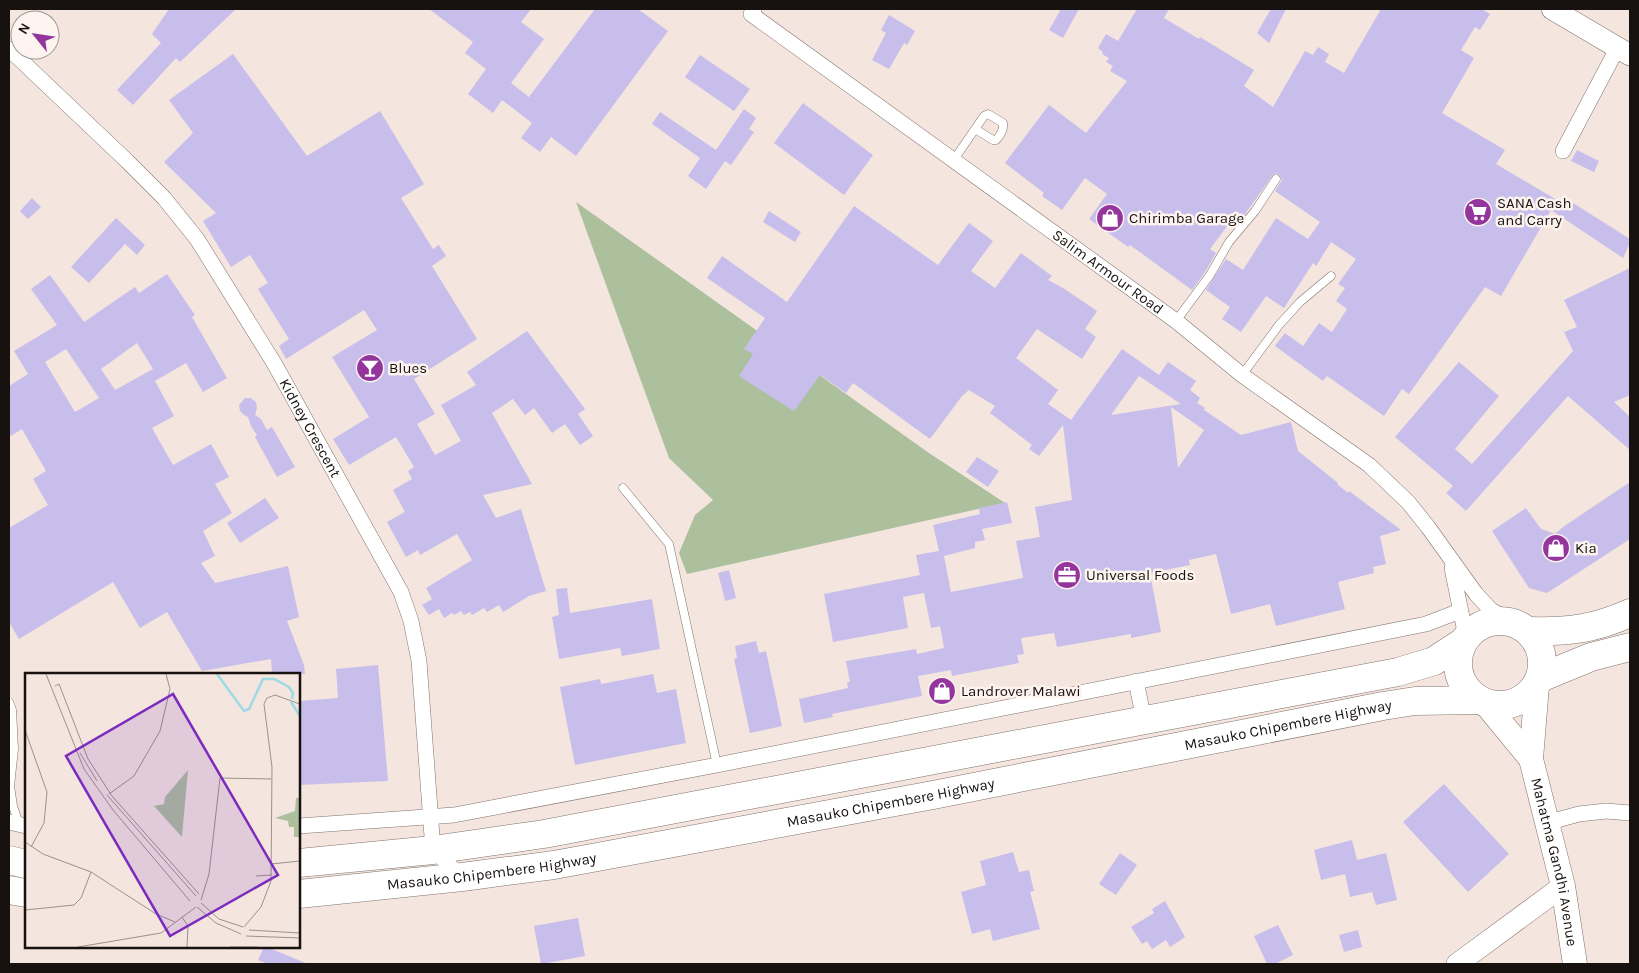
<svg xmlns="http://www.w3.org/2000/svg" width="1639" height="973" font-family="Karla,sans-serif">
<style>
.green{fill:#acc09d}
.building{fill:#c8beeb;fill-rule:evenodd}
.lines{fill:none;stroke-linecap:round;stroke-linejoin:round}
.lane-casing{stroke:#80736c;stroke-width:9}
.street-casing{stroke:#80736c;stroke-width:16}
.secondary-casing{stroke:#80736c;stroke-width:22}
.primary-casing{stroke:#80736c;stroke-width:25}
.highway-casing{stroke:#80736c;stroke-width:29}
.lane{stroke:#fff;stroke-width:8}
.street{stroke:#fff;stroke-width:15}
.secondary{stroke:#fff;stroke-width:21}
.primary{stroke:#fff;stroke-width:24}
.highway{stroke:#fff;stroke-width:28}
.labels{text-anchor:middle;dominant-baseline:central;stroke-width:5;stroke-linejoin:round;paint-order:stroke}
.poi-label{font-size:15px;fill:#171210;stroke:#fdf4ef;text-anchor:start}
.street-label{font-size:15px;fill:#171210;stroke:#fdf4ef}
.inset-river{fill:none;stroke:#9edae4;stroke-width:2.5}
.inset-road{fill:none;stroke:#9c918c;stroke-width:1}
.view{fill:#7b2cbf;fill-opacity:0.15;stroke:#7b2cbf;stroke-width:2.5}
.inset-edge{fill:none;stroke:#171210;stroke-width:2.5}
</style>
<rect width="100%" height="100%" fill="#f4e5de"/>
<path class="green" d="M576 202 929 453 1005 503 687 574 679 553 695 515 713 500 669 458Z"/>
<path class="building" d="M169 9H236L180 62 176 58 133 105 117 90 161 43 152 34Z
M429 9H531L521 22 544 39 511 83 529 97 595 9H638L668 31 576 156 551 137 540 152 521 138 532 123 502 100 493 113 468 94 486 69 465 53 473 42Z
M1061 9H1079L1063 38 1049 30Z
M1137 9H1169L1164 18 1199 39 1200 37 1254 70 1244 86 1273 107 1305 51 1313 55 1318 47 1329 54 1325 62 1344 73 1381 9H1482L1490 14 1480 30 1475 27 1461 50 1474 58 1442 113 1505 150 1496 164 1562 203 1565 198 1630 239V243L1623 258 1551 210 1501 296 1485 287 1409 394 1402 389 1384 416 1327 376 1323 381 1275 346 1285 333 1303 346 1319 323 1332 332 1347 309 1336 301 1345 288 1338 284 1356 259 1331 242 1316 266 1313 263 1284 308 1266 296 1241 332 1222 319 1230 307 1206 290 1226 259 1243 270 1276 218 1308 239 1320 222 1275 191 1282 180 1279 175 1276 173 1272 176 1243 217 1237 213 1210 249 1216 253 1205 272 1192 290 1130 245 1128 247 1089 219 1107 194 1085 178 1062 210 1042 196 1044 193 1005 163 1049 105 1086 133 1127 81 1110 71 1113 66 1106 62 1109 58 1102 54 1103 52 1098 48 1106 34 1118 41Z
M1271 9H1286L1269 43 1257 33Z
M889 15 915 31 907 45 904 43 889 69 872 60 886 33 881 30Z
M233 54 307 156 380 111 424 184 401 198 433 249 439 245 446 256 432 266 477 339 414 379 435 414 417 424 435 455 461 441 441 405 476 385 467 372 527 331 585 409 578 414 593 436 580 445 565 424 552 433 534 408 525 415 513 399 492 413 532 484 483 495 496 518 521 509 546 591 529 596 503 612 499 605 487 612 484 608 472 615 470 612 464 615 461 611 454 615 452 613 444 618 439 609 429 615 422 605 432 599 426 588 472 560 457 534 420 555 418 550 406 557 387 522 405 512 393 490 412 479 408 471 414 467 396 437 349 465 333 439 369 417 332 357 377 330 364 310 286 359 279 346 289 339 258 289 268 283 250 255 231 267 203 221 216 213 164 162 193 133 169 100Z
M700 55 750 89 734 111 685 77Z
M803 103 873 155 844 195 774 143Z
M744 109 756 118 749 129 754 132 731 165 725 161 706 189 688 176 700 158 652 124 660 112 716 150Z
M1577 150 1599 161 1594 172 1571 161Z
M32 198 41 207 28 219 20 211Z
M854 206 938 265 969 223 993 241 971 271 995 288 1021 253 1052 276 1048 280 1063 288 1097 311 1085 329 1096 337 1082 359 1037 329 1016 358 1058 390 1048 404 1071 420 1122 349 1159 375 1168 362 1196 381 1190 390 1200 398 1197 403 1205 408 1204 410 1241 435 1291 422 1298 451 1338 483 1337 484 1348 493 1349 491 1401 530 1380 536 1386 564 1373 567 1374 573 1338 582 1345 609 1276 626 1270 604 1231 614 1216 554 1189 560 1190 565 1150 573 1161 632 1131 638V634L1057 647 1054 633 1021 638 1024 654 1017 655 1019 663 952 676 951 670 918 676 922 696 832 714 833 717 804 723 799 699 848 688 847 682H850L846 661 916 649 917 654 944 648 940 626 931 628 924 593 903 597 908 628 833 642 824 594 920 575 916 555 939 551 933 525 980 514 979 508 1007 502 1012 523 982 529 985 540 975 542V548L944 556 951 592 1023 578 1016 541 1040 537 1035 507 1072 500 1063 425 1039 456 1029 449 1032 445 990 413 995 406 969 390 962 396 930 439 853 383 846 393 820 375 794 411 739 376 753 354 744 349 765 318 707 278 722 256 787 302ZM1139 376 1181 404 1111 415ZM1171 407 1204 430 1178 468Z
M769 211 801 232 795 242 763 222Z
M116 218 145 245 137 255 125 244 89 283 71 267Z
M1630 268V395L1614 402 1630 417V450L1568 396 1466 511 1446 493 1453 486 1395 437 1459 362 1499 396 1455 449 1472 464 1573 351 1564 332 1577 327 1564 300Z
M167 274 195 315 192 317 227 378 203 392 186 363 155 381 174 416 152 428 173 465 211 444 229 477 215 484 232 513 203 531 215 556 201 563 215 583 288 566 299 617 287 621 304 665 305 674H272L271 659 202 671 167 612 140 628 113 582 19 639 9 622V528L48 505 33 479 46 471 22 429 9 437V386L28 374 14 351 57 325 31 289 50 275 84 322 135 287 139 293ZM137 343 153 369 115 390 101 369ZM66 349 99 398 75 412 45 362Z
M245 398H251L256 402 257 408 255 415 261 419 267 430 272 427 295 467 277 477 255 437 257 435 251 426 248 417 244 415 240 411 239 405Z
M977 457 999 471 988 487 966 472Z
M1630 482V539L1547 593 1529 588 1492 531 1526 508 1541 529 1555 534 1563 527Z
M265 498 279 518 240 543 227 523Z
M729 570 736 598 725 601 718 573Z
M567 588 570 613 652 599 660 649 622 656 620 648 559 659 552 617 559 615 556 589Z
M756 641 759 653 766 651 782 726 750 733 734 659 737 658 735 646Z
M378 665 388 781 299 785V701L338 698 336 669Z
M653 674 657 693 676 689 686 743 575 765 560 687 600 679 601 684Z
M1444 784 1509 854 1468 892 1403 822Z
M1352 840 1357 860 1386 853 1397 900 1376 905 1372 892 1350 897 1345 874 1321 880 1314 850Z
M1013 852 1019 872 1029 870 1034 891 1030 892 1040 929 993 941 990 929 972 934 961 892 986 885 980 861Z
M1120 853 1137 865 1116 895 1099 884Z
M1165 901 1185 937 1170 947 1166 940 1152 949 1147 941 1142 944 1131 927 1154 913 1152 909Z
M578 918 585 956 541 964 534 926Z
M1278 925 1293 955 1275 964H1267L1254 936Z
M1358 930 1362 947 1344 952 1339 935Z
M264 947H267L308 964H268L258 960Z"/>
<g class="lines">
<g class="lane-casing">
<path id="lane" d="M953 161 984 116 988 114 1003 123C1004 130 1000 136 996 140H993L975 129
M1176 321 1210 275 1229 242 1255 211 1276 179
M1242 375 1279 325 1300 302 1331 276
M623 488 669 544 717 765
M9 702 12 710 14 749 10 786 13 806 19 824"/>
</g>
<g class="street-casing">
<g id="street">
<path id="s1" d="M754 9 751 14 1176 321 1242 375 1369 465 1408 502 1428 527 1476 594 1491 610 1508 620"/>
<path id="s2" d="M9 49 127 161 164 198 197 239 274 363 401 592 411 621 419 661 433 850 462 877"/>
<path d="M1563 151 1618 47"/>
<path d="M1452 568 1466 637"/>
<path d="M1136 681 1144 720"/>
<path d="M9 822 26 826"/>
<path d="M1546 823 1579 814 1606 811 1630 813"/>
<path d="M299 826 454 815 717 765 1426 624 1460 611"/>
</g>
</g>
<g class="secondary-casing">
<path id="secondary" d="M1552 9 1630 55
M1457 964 1563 886"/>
</g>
<g class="primary-casing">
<g id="primary">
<path id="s3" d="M1537 685 1531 759 1563 886 1575 964"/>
<path d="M1485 703 1531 759"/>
</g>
</g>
<g class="highway-casing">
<g id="highway">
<circle cx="1500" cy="663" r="42"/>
<path d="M1529 631C1569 632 1594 629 1630 613"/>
<path d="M1540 678 1591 657 1630 647"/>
<path d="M9 860 26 864"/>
<path d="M299 863 433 850 544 834 1398 672 1434 661 1463 642"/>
<path d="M9 890 26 893"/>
<path id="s4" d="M299 894 462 877 554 865 933 795 1383 706 1415 701 1479 700"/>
</g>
</g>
<use href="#lane" class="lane"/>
<use href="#street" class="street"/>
<use href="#secondary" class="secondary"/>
<use href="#primary" class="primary"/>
<use href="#highway" class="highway"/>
</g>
<defs>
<g id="supermarket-disc" transform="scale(1.4375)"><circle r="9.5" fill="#94359e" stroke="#fdf4ef"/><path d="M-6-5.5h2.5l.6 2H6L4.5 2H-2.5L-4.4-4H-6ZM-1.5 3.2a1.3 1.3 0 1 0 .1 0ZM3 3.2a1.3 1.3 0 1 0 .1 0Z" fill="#fff"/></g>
<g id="shop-disc" transform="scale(1.4375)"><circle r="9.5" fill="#94359e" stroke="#fdf4ef"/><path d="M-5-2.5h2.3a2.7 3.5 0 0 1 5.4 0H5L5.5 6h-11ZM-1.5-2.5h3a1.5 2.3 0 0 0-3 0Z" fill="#fff"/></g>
<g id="bar-disc" transform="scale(1.4375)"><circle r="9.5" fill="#94359e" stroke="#fdf4ef"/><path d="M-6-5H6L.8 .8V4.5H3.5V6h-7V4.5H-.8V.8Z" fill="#fff"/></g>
<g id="office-disc" transform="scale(1.4375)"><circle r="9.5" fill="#94359e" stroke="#fdf4ef"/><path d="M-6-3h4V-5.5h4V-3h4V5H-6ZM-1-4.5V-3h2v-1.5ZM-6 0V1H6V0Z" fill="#fff"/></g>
</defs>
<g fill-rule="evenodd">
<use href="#supermarket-disc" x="1478" y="212"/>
<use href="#shop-disc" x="1110" y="218"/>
<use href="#bar-disc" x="370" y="368"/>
<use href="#shop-disc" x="1556" y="548"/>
<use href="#office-disc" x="1067" y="575"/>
<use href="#shop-disc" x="942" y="691"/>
</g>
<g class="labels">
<g class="poi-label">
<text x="1497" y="203">SANA Cash<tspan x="1497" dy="17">and Carry</tspan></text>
<text x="1129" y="218">Chirimba Garage</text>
<text x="389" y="368">Blues</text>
<text x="1575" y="548">Kia</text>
<text x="1086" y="575">Universal Foods</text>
<text x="961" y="691">Landrover Malawi</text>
</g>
<g class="street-label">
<text stroke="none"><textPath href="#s1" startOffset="446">Salim Armour Road</textPath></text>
<text stroke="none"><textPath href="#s2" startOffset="488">Kidney Crescent</textPath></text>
<text stroke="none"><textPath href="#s4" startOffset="1004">Masauko Chipembere Highway</textPath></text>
<text stroke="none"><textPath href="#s4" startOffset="599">Masauko Chipembere Highway</textPath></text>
<text stroke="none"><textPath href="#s3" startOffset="180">Mahatma Gandhi Avenue</textPath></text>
<text stroke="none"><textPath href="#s4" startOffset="194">Masauko Chipembere Highway</textPath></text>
</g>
</g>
<g transform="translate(25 673)">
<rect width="275" height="275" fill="#f4e5de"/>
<path d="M163 97 158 152 157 164 129 133 139 131 140 124ZM271 125H275V164H269V154H264L263 148 250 145 270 138Z" fill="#acc09d"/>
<path class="inset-river" d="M192 1 219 38 224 36 238 6H249L264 14 268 20 267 26M266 29 275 43"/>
<path class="inset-road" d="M21 1 59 96 88 137 165 228M30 13 34 11 63 86 87 123 174 221M0 57 22 119 19 150 6 174M55 80 72 108M84 121 109 103 135 58 145 16 141 1M82 122 171 223M0 169 18 181 66 199 131 241 150 249M246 191 275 188M231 203 246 202M176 227 184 201 195 105 246 106M176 230 194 246 218 254M172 234 191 250 216 261M0 237 49 232 56 225 66 199M157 244 163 253 162 274M219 254 236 234 246 208 247 94 239 31 242 25 250 22 275 31M224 257 275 260M221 263 275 265M53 274 136 260 171 234M205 274H233"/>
<path class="view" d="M148 21 253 202 145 263 41 83Z"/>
<rect width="275" height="275" class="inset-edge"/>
</g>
<rect width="1639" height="973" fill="none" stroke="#171210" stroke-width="20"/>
<g transform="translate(35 35) rotate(300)"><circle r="24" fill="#fdf4ef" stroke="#a19a96"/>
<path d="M0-4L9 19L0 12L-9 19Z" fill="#94359e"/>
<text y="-8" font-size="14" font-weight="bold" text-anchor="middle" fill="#171210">N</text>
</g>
</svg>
